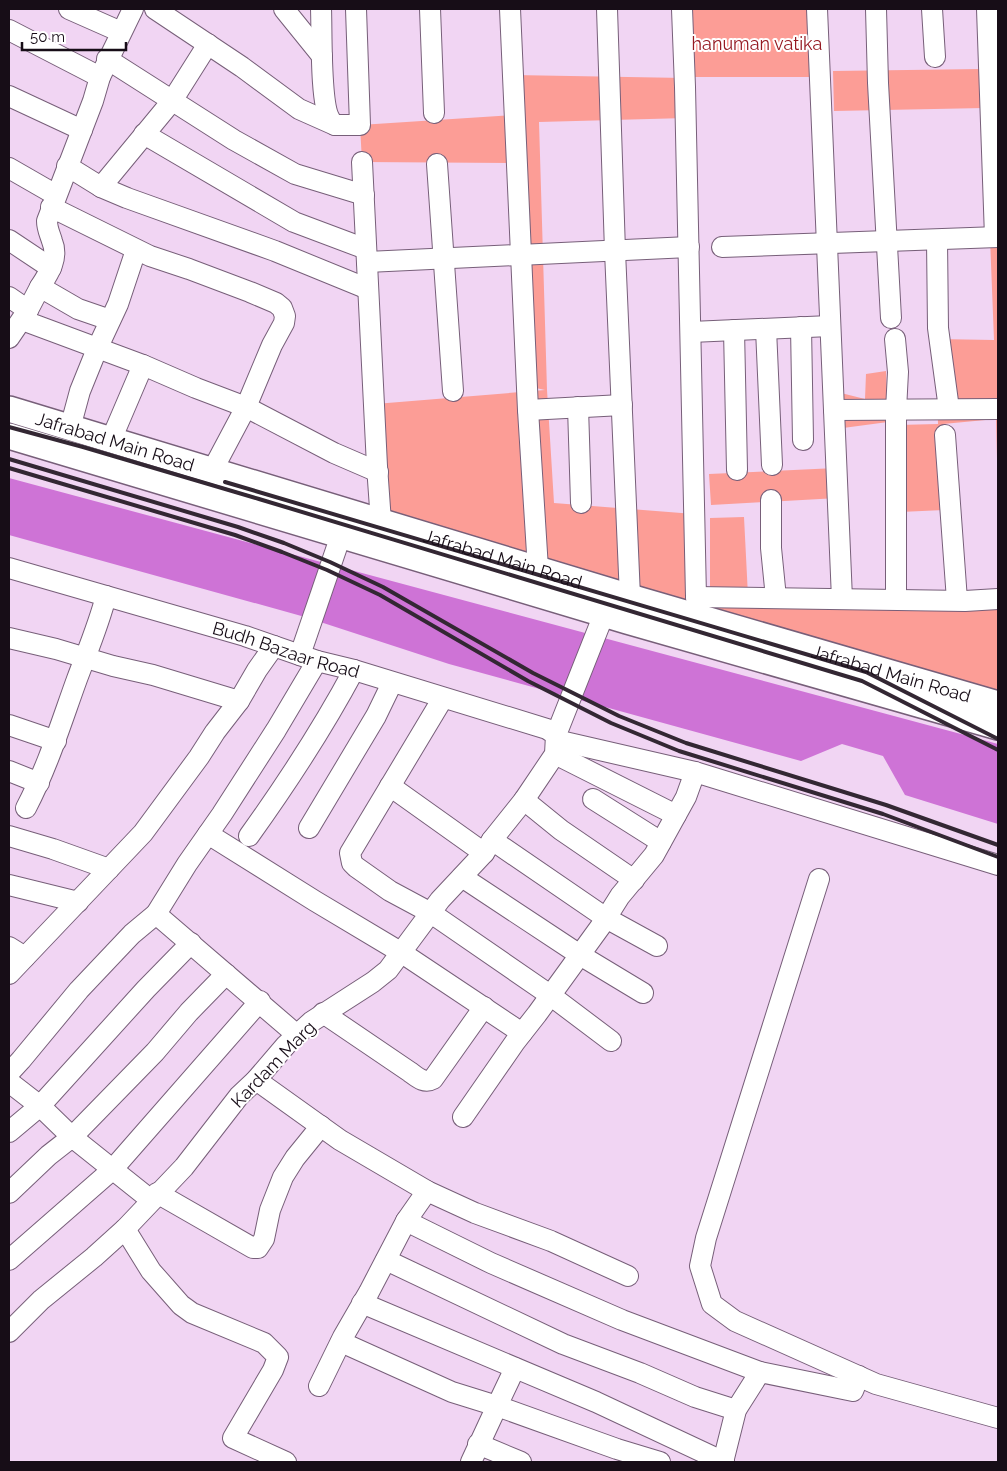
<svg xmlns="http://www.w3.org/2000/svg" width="1007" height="1471" font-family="Raleway,sans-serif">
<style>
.green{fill:#fc9d96}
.water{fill:#ce73d6}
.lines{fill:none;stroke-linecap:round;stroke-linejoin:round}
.minor-casing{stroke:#775f79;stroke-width:22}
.major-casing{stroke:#775f79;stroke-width:28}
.minor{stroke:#fff;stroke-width:20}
.major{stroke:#fff;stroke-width:25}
.rail{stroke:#332733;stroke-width:4}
.labels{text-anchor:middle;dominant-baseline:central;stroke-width:4;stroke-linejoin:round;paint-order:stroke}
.park-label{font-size:18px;fill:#951921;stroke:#fff}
.street-label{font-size:18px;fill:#170d17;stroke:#fff}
</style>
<rect width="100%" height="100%" fill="#f1d5f3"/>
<path class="green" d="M687 9H827V77H693Z
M982 69 984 108 834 111 833 71Z
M513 75 685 78 686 118 539 122 547 390 554 503 694 514 698 596H710V518L744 517 748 596 998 595V699L381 522 375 404 545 390 527 386 517 163 362 162 360 125 515 115Z
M990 238 998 240V499L996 419 943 424 944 510 900 512 897 425 938 424 936 339 994 340Z
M886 371 888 422 843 428 841 393 865 399 866 374Z
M836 468 838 498 711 505 709 474Z"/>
<path class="water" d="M9 478 998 744V824L905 795 883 756 842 744 801 761 449 664 305 617 9 535Z"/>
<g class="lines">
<g class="minor-casing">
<g id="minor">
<path d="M69 9 121 32"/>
<path d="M155 9 242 67 299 109 335 125"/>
<path d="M284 9 322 56"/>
<path d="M321 9C322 30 320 104 330 119 331 122 333 123 335 125H360L356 9"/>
<path d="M430 9 434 113"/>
<path d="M510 9 528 410 538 569"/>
<path d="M607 9 615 251 630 597"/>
<path d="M682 9 685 87 696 597 700 617 698 629"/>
<path d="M817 9 842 599"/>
<path d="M876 9 878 83 891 318"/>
<path d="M932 9 935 57"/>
<path d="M987 9 995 237"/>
<path d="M9 30 100 77"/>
<path d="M107 59 234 140 295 174 364 195"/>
<path d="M9 96 82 130"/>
<path d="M144 134 294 222 366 249"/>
<path d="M362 162 377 466 381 522"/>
<path d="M437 164 453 391"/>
<path d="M67 166 101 187 127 198 275 251 368 289"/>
<path d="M9 168 56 195"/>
<path d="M101 187 172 101 208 44"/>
<path d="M51 207 150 256 189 269 250 292 276 303 282 308 285 316 284 323 272 345 246 407 212 471"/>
<path d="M9 240 51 268"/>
<path d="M937 240 938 328 949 409"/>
<path d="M722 247 998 237"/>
<path d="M367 262 689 247"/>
<path d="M9 297 28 310"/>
<path d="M22 320 143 365 196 388 246 407 334 453 378 472"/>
<path d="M110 320 78 309 40 287C49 273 59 258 52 241 50 234 47 229 47 221L93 101 100 77 133 9"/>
<path d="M801 327 803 440"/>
<path d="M766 329 772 465"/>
<path d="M734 330 737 470"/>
<path d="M691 332 830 326"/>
<path d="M9 338 28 310 40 287"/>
<path d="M895 339 898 372 896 410V599"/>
<path d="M578 407 581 503"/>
<path d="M528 410 622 405"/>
<path d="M834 410 998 409"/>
<path d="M70 428 80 391 97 349 118 304 136 250"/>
<path d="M945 435 957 600"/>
<path d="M111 440 143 365"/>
<path d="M771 500V548L776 598"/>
<path id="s1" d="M9 568 245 636 317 661 354 670 547 729 556 735 555 754 524 800 492 840 484 853 440 900 388 970 373 982 311 1022 286 1045 256 1080 239 1096 184 1167 125 1229 94 1257 41 1300 9 1332"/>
<path d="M696 597 965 601 998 599"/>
<path d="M9 638 56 649 113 666 153 675 239 701"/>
<path d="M300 655 341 535"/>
<path d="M443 698 350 853 352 863 356 867 390 891 431 913 550 995 611 1041"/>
<path d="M9 725 56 741"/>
<path d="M556 735 604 614"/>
<path d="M556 740 695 772 998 865"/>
<path d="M555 754 676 815"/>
<path d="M9 771 39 783"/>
<path d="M390 786 484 853"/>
<path d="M593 799 661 842"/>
<path d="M524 800 561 830 634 880"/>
<path d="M26 808C48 766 61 723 77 679 87 652 99 624 106 596"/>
<path d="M309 828 376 716 392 683"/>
<path d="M208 834 315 901 402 953 522 1033"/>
<path d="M9 836 53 849 109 869"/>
<path d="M249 836C287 783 323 728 354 670"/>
<path d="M492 840 606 918 657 946"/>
<path d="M462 877 580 955 643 993"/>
<path d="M819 879 706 1238 700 1266 712 1304 735 1321 876 1384 998 1418"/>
<path d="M9 885 78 902"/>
<path d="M156 914 297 1035"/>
<path d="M9 947 25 957"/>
<path d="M9 974 143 833 199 757 215 732 239 701 257 670 274 646"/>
<path d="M323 1013 410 1072C417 1077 424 1084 433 1079L484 1007"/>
<path d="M9 1073 21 1060 79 990 132 934 156 914 187 864 222 814 276 730 317 661"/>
<path d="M256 1080 340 1140 427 1191 475 1213 551 1241 628 1276"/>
<path d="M9 1082 40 1106 72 1137 155 1052 189 1012 226 974"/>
<path d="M463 1117 515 1042 537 1014 603 923 620 896 654 855 686 797 695 772"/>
<path d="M9 1132 40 1106 146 989 191 943"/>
<path d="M9 1193 49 1155 72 1137 151 1200"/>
<path d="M157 1193 253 1248H258L264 1239 270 1210 283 1177 295 1158 321 1126"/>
<path d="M406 1221 491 1263 622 1320 760 1372"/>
<path d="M125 1229 151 1271 181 1305 192 1313 264 1343 278 1357 273 1370 233 1438 286 1462"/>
<path d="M9 1260 112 1170 260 1001"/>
<path d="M386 1260 563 1344 640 1373 695 1397 736 1410"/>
<path d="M362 1303 596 1402 724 1462"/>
<path d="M341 1342 452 1392 497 1406 471 1462"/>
<path d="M515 1368 497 1406 617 1449 660 1462"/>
<path d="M319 1386 343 1337 369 1292 406 1221 427 1191"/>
<path d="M478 1444 521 1462"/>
<path d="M723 1462 736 1410 760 1372 853 1391 859 1376"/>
</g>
</g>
<g class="major-casing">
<g id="major">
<path id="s2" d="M9 409 640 600 998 704"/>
<path d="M9 436 627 621 998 727"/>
</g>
</g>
<use href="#minor" class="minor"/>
<use href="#major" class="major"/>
<path class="rail" d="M9 427 83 447 259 499 862 681 998 750
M9 459 238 527 284 543 330 562 383 587 533 673 619 716 686 743 886 805 998 845
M9 468 235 535 282 552 327 570 380 595 528 681 611 723 679 751 883 814 998 857
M225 482 866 672 998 739"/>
</g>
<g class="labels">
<g class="park-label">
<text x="757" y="43">hanuman vatika</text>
</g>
<g class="street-label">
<text stroke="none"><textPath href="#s2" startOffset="111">Jafrabad Main Road</textPath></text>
<text stroke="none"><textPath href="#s2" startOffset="516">Jafrabad Main Road</textPath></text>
<text stroke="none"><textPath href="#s1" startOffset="289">Budh Bazaar Road</textPath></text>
<text stroke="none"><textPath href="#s2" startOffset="921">Jafrabad Main Road</textPath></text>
<text transform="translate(273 1064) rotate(-46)">Kardam Marg</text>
</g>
</g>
<rect width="1007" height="1471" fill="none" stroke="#170d17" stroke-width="20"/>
<path d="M22 42v8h104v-8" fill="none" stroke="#170d17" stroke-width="2.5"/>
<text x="30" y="42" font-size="15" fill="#170d17" stroke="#ffffff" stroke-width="4" paint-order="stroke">50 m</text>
</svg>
